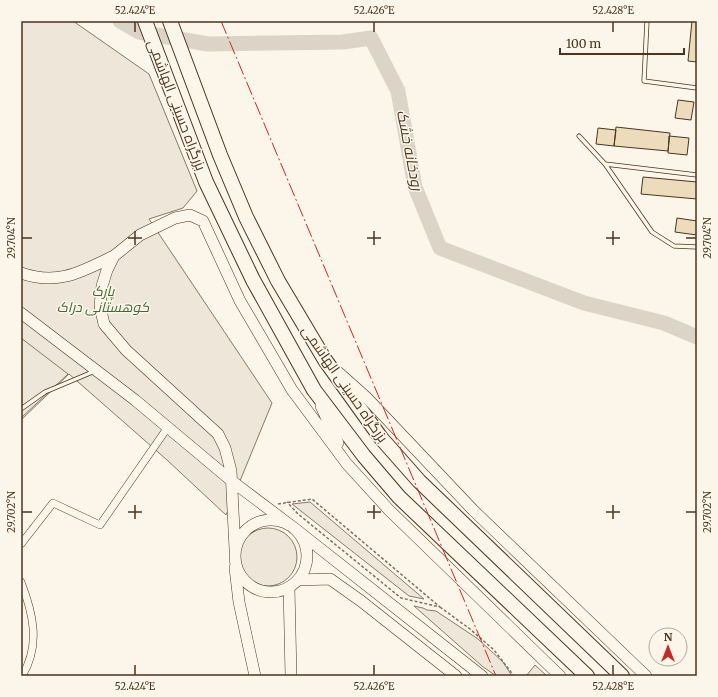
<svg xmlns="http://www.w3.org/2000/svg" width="718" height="697" font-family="Merriweather,Cairo,serif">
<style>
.green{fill:#ede6d9;stroke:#887966}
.parking{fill:#ede7d9;stroke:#887966}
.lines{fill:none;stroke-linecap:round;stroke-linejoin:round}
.river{stroke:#dcd4c6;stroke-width:15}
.building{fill:#ecdcbc;stroke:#4a3520}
.lane-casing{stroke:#4a3520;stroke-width:5}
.street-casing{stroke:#4a3520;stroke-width:8}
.secondary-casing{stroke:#4a3520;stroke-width:12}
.highway-casing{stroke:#4a3520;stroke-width:16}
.path{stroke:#7f6f5c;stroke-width:1.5;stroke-dasharray:3 2;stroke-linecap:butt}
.lane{stroke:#fbf6e9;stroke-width:3.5}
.street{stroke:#fbf6e9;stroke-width:7}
.secondary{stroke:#fbf6e9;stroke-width:11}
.highway{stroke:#fbf6e9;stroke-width:14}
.power{stroke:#c62828;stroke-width:1;stroke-dasharray:14 3 2 3;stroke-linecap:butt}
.ticks{fill:none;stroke:#4a3520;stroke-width:1.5}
.labels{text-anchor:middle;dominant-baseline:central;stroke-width:3;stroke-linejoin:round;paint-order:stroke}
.street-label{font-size:14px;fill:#4a3520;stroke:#fbf6e9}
.park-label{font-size:14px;font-style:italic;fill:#436837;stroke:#fbf6e9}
.water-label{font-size:15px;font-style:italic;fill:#4a3520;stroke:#fbf6e9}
.neatline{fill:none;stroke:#4a3520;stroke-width:1.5}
.ticks-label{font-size:10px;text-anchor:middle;fill:#4a3520}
</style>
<rect width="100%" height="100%" fill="#fbf6e9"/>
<path class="green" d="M21 21H73L149 74 197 191 183 208 149 219 272 403 226 515 167 460 69 374 21 420Z
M310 502 424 599 409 596 292 504Z
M239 557a29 29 0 1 1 58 0a29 29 0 1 1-58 0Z
M414 606 423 608 427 610 436 611 478 639 503 662 512 676H496L482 666Z
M535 665 547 676H526Z"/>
<path class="parking" d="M21 338 68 374 21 418Z"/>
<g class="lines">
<path class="river" d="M120 21 139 32 208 44 343 42 371 38 398 91 415 187 440 248 584 303 664 323 697 337"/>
</g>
<path class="building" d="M692 21H697V62L688 61Z
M678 100 694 102 691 120 675 118Z
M616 127 670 133 668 151 614 146Z
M598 128 616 130 614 146 596 144Z
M669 136 689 138 687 155 668 153Z
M643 177 697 182V199L641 194Z
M677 218 697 221V235L675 232Z"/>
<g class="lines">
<g class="lane-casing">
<path id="lane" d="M647 21 644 81 697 88
M579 136 605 164 652 232 674 246 697 247
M605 164 697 175
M21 409 45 392 95 371"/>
</g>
<g class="street-casing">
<path id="street" d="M21 544 53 503 100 525 168 427
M21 582C33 613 41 645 22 676"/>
</g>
<g class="secondary-casing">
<path id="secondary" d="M21 273C58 286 81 272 114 256
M21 313 135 400 233 482 294 528 482 676
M338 372 366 397 473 510 646 676
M321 406 338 443
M235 556a36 36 0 1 1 72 0a36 36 0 1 1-72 0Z
M235 549 231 471 225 448 218 434 126 350 104 324 100 306 102 286 107 270 114 256 140 235 175 218 190 215 203 221 240 301 292 390 347 464 389 510 560 676
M235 568 239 602 255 676
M298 580 330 579 361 601 456 676
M289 587 291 676"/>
</g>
<g class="highway-casing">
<path id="highway" d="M145 21 206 182 253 280 314 390 364 456 399 497 587 676
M170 21 220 155 246 217 278 281 325 360 381 438 419 481 622 676"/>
</g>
<path class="path" d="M278 504 312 499 440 607 401 598 298 514 287 502
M440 607 470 629 494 650 514 676"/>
<use href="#lane" class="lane"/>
<use href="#street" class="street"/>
<use href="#secondary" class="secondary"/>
<use href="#highway" class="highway"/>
<path class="power" d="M221 21 496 676"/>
</g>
<path class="ticks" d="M135 22V32M374 22V32M613 22V32M135 231V245M374 231V245M613 231V245M22 238H32M128 238H142M367 238H381M606 238H620M686 238H696M135 505V519M374 505V519M613 505V519M22 512H32M128 512H142M367 512H381M606 512H620M686 512H696M135 665V675M374 665V675M613 665V675"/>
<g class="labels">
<g class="street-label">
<text transform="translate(177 105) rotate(69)">بزرگراه حسینی الهاشمی</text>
<text transform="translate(345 384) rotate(55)">بزرگراه حسینی الهاشمی</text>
</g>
<g class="park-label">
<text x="103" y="291">پارک<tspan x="103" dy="16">کوهستانی دراک</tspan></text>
</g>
<g class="water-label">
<text transform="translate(410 150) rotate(79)">رودخانه خشک</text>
</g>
</g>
<rect width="718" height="697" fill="none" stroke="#fbf6e9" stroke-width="44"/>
<g transform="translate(668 647)"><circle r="19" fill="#fbf6e9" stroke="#b4a999"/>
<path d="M0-3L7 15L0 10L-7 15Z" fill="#c62828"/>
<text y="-6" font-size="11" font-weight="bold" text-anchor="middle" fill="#4a3520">N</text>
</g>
<path d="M560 48v6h124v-6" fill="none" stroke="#4a3520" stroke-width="2"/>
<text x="566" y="48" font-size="12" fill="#4a3520" stroke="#fbf6e9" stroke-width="3" paint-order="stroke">100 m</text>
<rect x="22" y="22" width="674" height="653" class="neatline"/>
<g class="ticks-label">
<text x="135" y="14">52.424°E</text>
<text x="374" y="14">52.426°E</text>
<text x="613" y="14">52.428°E</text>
<text transform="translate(11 238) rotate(-90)" y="4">29.704°N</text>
<text transform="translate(707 238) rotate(-90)" y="4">29.704°N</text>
<text transform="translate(11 512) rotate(-90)" y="4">29.702°N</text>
<text transform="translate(707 512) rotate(-90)" y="4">29.702°N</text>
<text x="135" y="690">52.424°E</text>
<text x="374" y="690">52.426°E</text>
<text x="613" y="690">52.428°E</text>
</g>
</svg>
